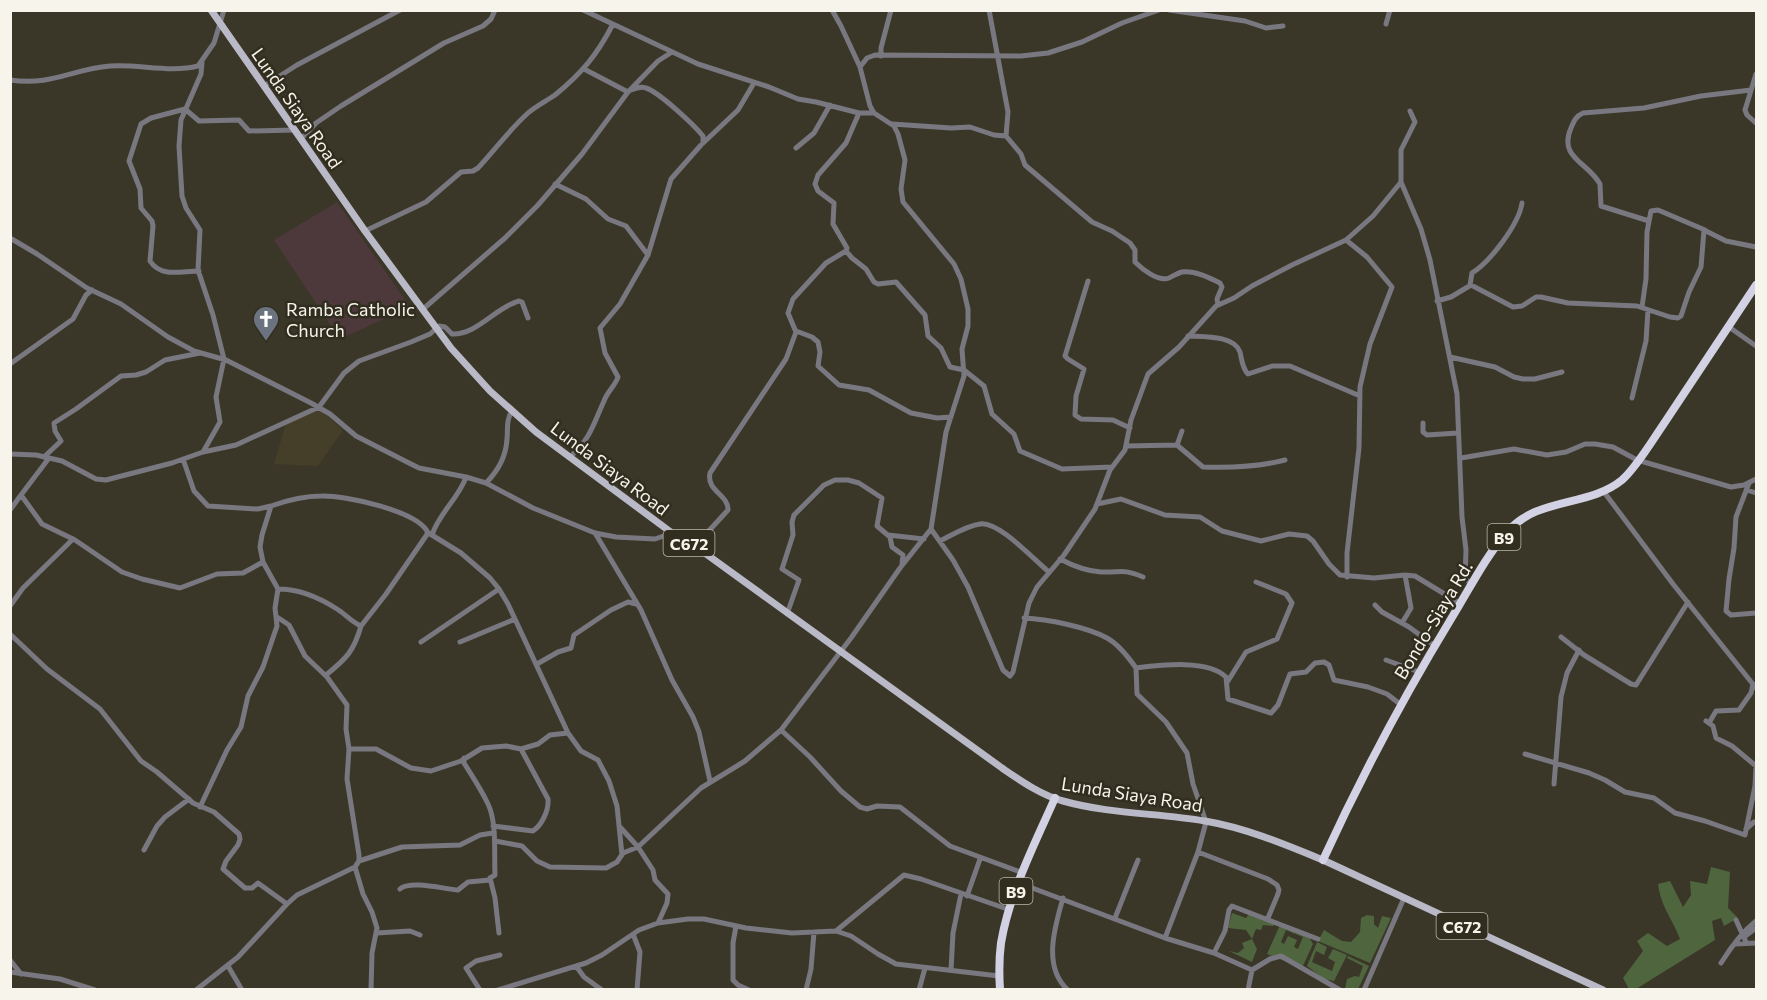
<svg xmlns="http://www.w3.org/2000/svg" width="1767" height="1000" font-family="Commissioner,sans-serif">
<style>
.built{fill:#453f29}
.education{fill:#4d393c}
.green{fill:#4e653e}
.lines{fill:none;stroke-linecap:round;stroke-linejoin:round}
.minor{stroke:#797880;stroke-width:5}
.major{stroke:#bab9c8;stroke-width:7}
.highway{stroke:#d3d2e4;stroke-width:8}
.labels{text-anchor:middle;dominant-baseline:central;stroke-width:5;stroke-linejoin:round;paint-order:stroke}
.shield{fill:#312d1f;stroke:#bcb8ae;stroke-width:1.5}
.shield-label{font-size:16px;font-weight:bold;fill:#f7f4eb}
.street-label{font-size:18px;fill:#f7f4eb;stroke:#312d1f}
.poi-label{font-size:18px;fill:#f7f4eb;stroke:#312d1f;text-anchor:start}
</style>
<rect width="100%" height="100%" fill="#3b3728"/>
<path class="built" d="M319 409 343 430 318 466 274 464 286 423Z"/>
<path class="education" d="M337 202 410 307 340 339 274 240Z"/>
<path class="green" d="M1711 867 1730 872 1728 908 1738 918 1724 926 1721 918 1712 921 1715 940 1636 989H1629L1623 978 1643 951 1637 941 1648 933 1667 946 1680 939C1672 918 1661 907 1658 884L1670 881 1683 907 1691 895 1690 881 1707 884Z
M1232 913 1246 918 1249 914 1275 924 1273 926 1263 925 1261 930 1256 929 1252 939 1257 949 1252 962 1229 951 1238 953 1244 948 1242 943 1252 939 1246 930 1228 928Z
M1367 915 1374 916V924L1378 928 1382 916 1391 918 1370 963 1318 941 1324 930 1342 941 1351 942 1360 932 1361 918Z
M1280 925 1296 932 1295 934 1286 930 1281 942 1284 944 1288 936 1297 940 1294 947 1298 949 1303 937 1296 934 1297 932 1309 937 1313 944 1302 968 1267 954Z
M1317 942 1327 947 1324 955 1316 951 1312 962 1332 971 1335 962 1328 958 1333 949 1347 955 1334 981 1324 979 1307 966Z
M1348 956 1369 966 1358 989H1345L1347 979 1355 976 1359 977 1363 966 1347 958Z"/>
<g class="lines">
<path class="minor" d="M583 10 698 64 769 87 798 99 816 102 859 113H874
M989 10 1008 112 1006 136 1021 154 1025 165 1092 222 1112 231 1130 243 1135 250V262C1142 269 1158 282 1169 278 1173 276 1178 273 1182 272 1194 270 1210 278 1220 283L1222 287 1217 299 1218 305
M1169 10 1245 21 1266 28 1283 26
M1386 24 1390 10
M881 56V48L891 10
M202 63 201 74 181 120 179 146 182 196 186 208 200 230 198 270 213 315 224 359 216 397 220 422 203 452
M860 67 867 58 875 55 1021 56 1048 53 1082 42 1122 23 1159 10
M584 69 628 92
M1756 74 1745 110 1747 115 1756 123
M10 80C52 86 72 69 110 66 139 64 170 73 198 66L214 43 224 10
M264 86 297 65 400 10
M631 90C636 88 641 86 646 88 659 92 694 125 703 136V143
M892 124 951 128 970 127 994 135 1006 136
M301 139 316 123 341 106 444 43 483 26 491 19 495 10
M796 148 814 133 830 105
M1401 182 1421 229 1430 260 1457 394 1462 517 1466 550 1465 578 1472 585
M555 184 586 199 608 219 626 226 648 255 620 304 600 328 605 353 618 377C615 386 607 392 604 401 593 425 591 438 570 457
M1649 221 1601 206 1600 184C1588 162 1558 158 1571 128 1574 121 1576 116 1583 113L1644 108 1701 96 1751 90
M365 231 426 202 461 172 473 171 478 168C495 150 509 130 528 113 536 106 546 101 555 95 582 73 597 55 613 24
M10 238 37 254 87 288 121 304 168 337 194 351 226 360 311 403 330 414 356 436 409 463 419 468 466 477 486 483 533 508 595 533 616 537 655 539 672 533
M1346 240 1367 257 1392 287 1370 344 1360 387 1359 448 1347 553V577
M846 251 852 258 866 269 874 282 878 284 896 282 925 315 928 336 941 348 950 367 964 370 984 386 992 414 1014 434 1020 451 1062 469 1112 467
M648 255 671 179 701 145 738 110 754 83
M199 271C181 271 161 278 150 261L153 226 152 221 141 208 140 189 129 161 141 124 151 118 185 109 199 121 239 120 249 131 295 130
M1088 281 1065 356 1068 359 1084 369 1076 396 1075 415 1081 419 1113 420 1130 428
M1470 285 1472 273C1490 262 1519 224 1522 203
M1437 301 1451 297 1471 285 1513 307 1522 306 1536 297H1541L1568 303 1637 306 1670 317 1678 318 1681 316 1689 292 1701 267 1704 230 1726 241 1756 247
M1642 307 1646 279 1647 232 1651 211 1658 210 1705 230
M422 310 505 238 538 205 582 154 628 92 658 61 672 52
M1729 327 1756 346
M796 331 812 337 818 342 820 352 818 366 839 385 869 390 911 413 937 418 951 417
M1188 336C1203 337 1234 335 1240 352 1242 360 1242 368 1248 374L1272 366H1290L1360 396
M1450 357 1495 367 1514 377 1523 379H1535L1562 372
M10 364 73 319 86 295 92 290
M1632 398 1646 341 1648 310
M1423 423V432L1427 435 1458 433
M1177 445 1203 467C1230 468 1258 467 1285 460
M1126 446 1177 445 1182 431
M10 454 36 455 62 461 96 479 106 480 172 463 203 452 236 445 319 407 344 373 359 361 411 342 430 334 439 326 445 327 452 334C477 335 496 307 519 301L522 302 528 318
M44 457 61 441 55 431 54 423 76 409 121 376 136 375 146 372 165 360 200 353
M49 458 21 495 42 524 75 540 122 572 142 579 180 588 217 574 243 573 263 562
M1461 458 1514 449 1547 455 1566 452 1585 444H1595L1613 447 1637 460 1731 487 1744 485 1756 479
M183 459 194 491 208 506 258 509 271 506 262 535 260 547 263 562 278 589 275 608 277 626 263 667 248 696 241 727 227 750 200 807
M486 483C498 471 506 456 507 439 508 429 506 420 512 411
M1749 483 1736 517 1734 548 1729 579 1726 611 1731 615 1756 613
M1747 490 1756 493
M1604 492 1673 584 1756 688
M1097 504 1121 499 1165 515 1200 517 1222 531 1261 541 1289 534 1307 536 1313 541 1329 564 1340 575 1374 578 1405 575 1415 576 1461 604
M271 506C288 500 304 496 321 496 344 495 419 511 428 533L386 594 361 626C352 622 345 614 337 609 320 598 299 589 278 589
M10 510 21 495
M931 529 953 560 968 587 1003 670 1010 676 1013 672 1029 603 1037 587 1064 555 1095 509 1110 470 1125 450 1131 420 1148 374 1179 347 1216 306 1234 298 1252 286 1292 265 1346 240 1373 216 1401 182V150L1415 122 1410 111
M427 532 461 553 490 578 499 589 508 604 568 733 581 751 598 760 609 781 617 806 622 855
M595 533 641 610 672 680 693 717 699 732 710 781
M432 535C439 513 459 498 466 477
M888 535 924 539
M940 541C952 535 966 526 980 524 999 521 1034 560 1049 572
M695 546 728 510C729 495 706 491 710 473L786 359 796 332 788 313 793 299 826 263 846 251 847 248 833 224 834 203 818 191 815 184 818 175 846 143 859 113
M1060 559C1073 566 1087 571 1101 572 1122 573 1121 568 1143 577
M1375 605 1382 612 1409 627 1435 646
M10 606 23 588 73 539
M787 614 799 580 782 569 793 535 792 522 794 515 824 485 835 480H848L859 483 882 498 877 526 890 537 892 547 903 555 902 564
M277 617 289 625 305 656 327 677 347 705 346 729 349 749 347 779 359 855V861L355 867
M1024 618C1047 619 1087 627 1107 638 1118 644 1129 658 1136 668L1137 694 1166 722 1187 753 1193 784 1206 822 1198 852 1165 938
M1402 623 1411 608 1405 575
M10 634 47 669 100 709 141 761 157 772 193 803 214 812 239 834 240 839 238 845 226 861 223 869 245 888H252L258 883 287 904 297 895 355 867 363 894 372 912 377 928 372 953 371 990
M1561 637 1584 655 1631 684 1636 685 1688 602
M421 642 499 589
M460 642 515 619
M1386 660 1419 672
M537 664 558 652 571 648 574 635 611 610 628 602 636 604
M1136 668C1161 665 1208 659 1226 677L1228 699 1271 713 1278 705 1290 674 1306 672 1315 663 1324 662 1329 665 1334 680 1368 687 1387 694 1400 704
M326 675C346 659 354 651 361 626
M1228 681 1246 652 1277 639 1292 603 1286 594 1256 582
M1709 723 1716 711 1739 710 1751 693 1753 684
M781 730 810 757 841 791 860 807 867 809 877 806 900 807 950 846 1023 873
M349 749H376L411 768 431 771 461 761 482 748 506 746 521 749 538 744 550 735 568 733
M1525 754 1589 773 1605 780 1625 792 1654 798 1675 813 1705 821 1745 835 1755 786 1756 766 1732 746 1716 738 1713 726 1706 721
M464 758V763C472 776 481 789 488 804 497 822 494 854 495 875L490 878 495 898 499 933
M1554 784 1561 697 1567 673 1579 650
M493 826 533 831C542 825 549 810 548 799L521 749
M621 828 638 847 653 870 655 880 668 894 667 903 658 923
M1746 829 1754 822H1756
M495 841 522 846 537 861 550 867 606 868 617 862 623 853 638 847 701 788 745 761 781 730 851 638 900 568 931 529 946 432 964 376 962 349 968 326V309L961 279 954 264 903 202 901 189 905 160 898 134 894 126 874 113 870 106 860 67 841 26 832 10
M144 850 157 826 165 817 189 799
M1198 852 1268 879 1277 885 1279 890 1278 894 1268 918
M359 861 402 847 460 845 480 835 493 833
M1019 883 1165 938 1214 953 1252 970
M400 889C410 880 444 889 458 890L468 882 490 880
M967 896 980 859
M1063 898C1055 926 1042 967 1068 990
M1115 918 1138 860
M1736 920 1746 942
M736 926 733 943V980L738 985 749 990
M836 931 904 875 921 879 1010 910
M377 933 410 931 420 935
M633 934 640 952 637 990
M1744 937 1756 928
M1735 944 1756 943
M1214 953 1225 931 1229 910 1232 906 1318 939
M10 960 21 974
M1721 963C1731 947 1742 932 1756 921
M228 966 242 990
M576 966 584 977 602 990
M951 970 953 933 961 894
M10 972 60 979 95 990
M196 990 238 957 287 904
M480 990 466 968 476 961 500 955
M498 990 586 963 602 955 639 930 658 923 688 919H704L746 928 792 933 836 931 851 936 878 954 896 964 999 976
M806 990 811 969 814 932
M919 990 925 968
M1248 990 1252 970 1270 959 1281 956 1340 990
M1364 990 1404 898"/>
<path class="major" d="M211 10 365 231 451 348 490 391 536 432 672 533 695 546 1002 768C1021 781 1041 795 1063 801 1109 814 1158 813 1205 821 1246 828 1284 844 1323 860L1603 990"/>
<path class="highway" d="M1323 860C1361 777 1403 698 1451 619 1469 590 1485 557 1508 531 1538 497 1589 507 1622 480 1636 468 1652 441 1663 425 1694 379 1725 331 1756 285
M1000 990C999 974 999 958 1001 943 1009 894 1035 843 1055 798"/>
</g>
<defs>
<g id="church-pin" transform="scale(1.35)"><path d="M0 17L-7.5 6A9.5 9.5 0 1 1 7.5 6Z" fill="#6b7280" stroke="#312d1f"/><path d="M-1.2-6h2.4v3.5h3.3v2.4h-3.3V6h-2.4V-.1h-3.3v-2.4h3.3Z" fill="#fff"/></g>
</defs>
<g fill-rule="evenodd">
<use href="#church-pin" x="266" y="319"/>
</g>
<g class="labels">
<g class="shield">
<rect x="1487.5" y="524" width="33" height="26" rx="4.5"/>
<rect x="663.5" y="530" width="51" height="26" rx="4.5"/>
<rect x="999.5" y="878" width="33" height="26" rx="4.5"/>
<rect x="1436.5" y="913" width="51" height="26" rx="4.5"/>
</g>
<g class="shield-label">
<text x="1504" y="537">B9</text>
<text x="689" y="543">C672</text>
<text x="1016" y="891">B9</text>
<text x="1462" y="926">C672</text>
</g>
<g class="street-label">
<text transform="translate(297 108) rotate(55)">Lunda Siaya Road</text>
<text transform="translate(610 468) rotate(37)">Lunda Siaya Road</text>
<text transform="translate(1433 620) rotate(-59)">Bondo-Siaya Rd.</text>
<text transform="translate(1132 794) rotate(9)">Lunda Siaya Road</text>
</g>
<g class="poi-label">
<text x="286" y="309">Ramba Catholic<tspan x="286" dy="21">Church</tspan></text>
</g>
</g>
<rect width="1767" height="1000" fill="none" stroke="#f7f4eb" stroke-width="24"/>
</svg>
